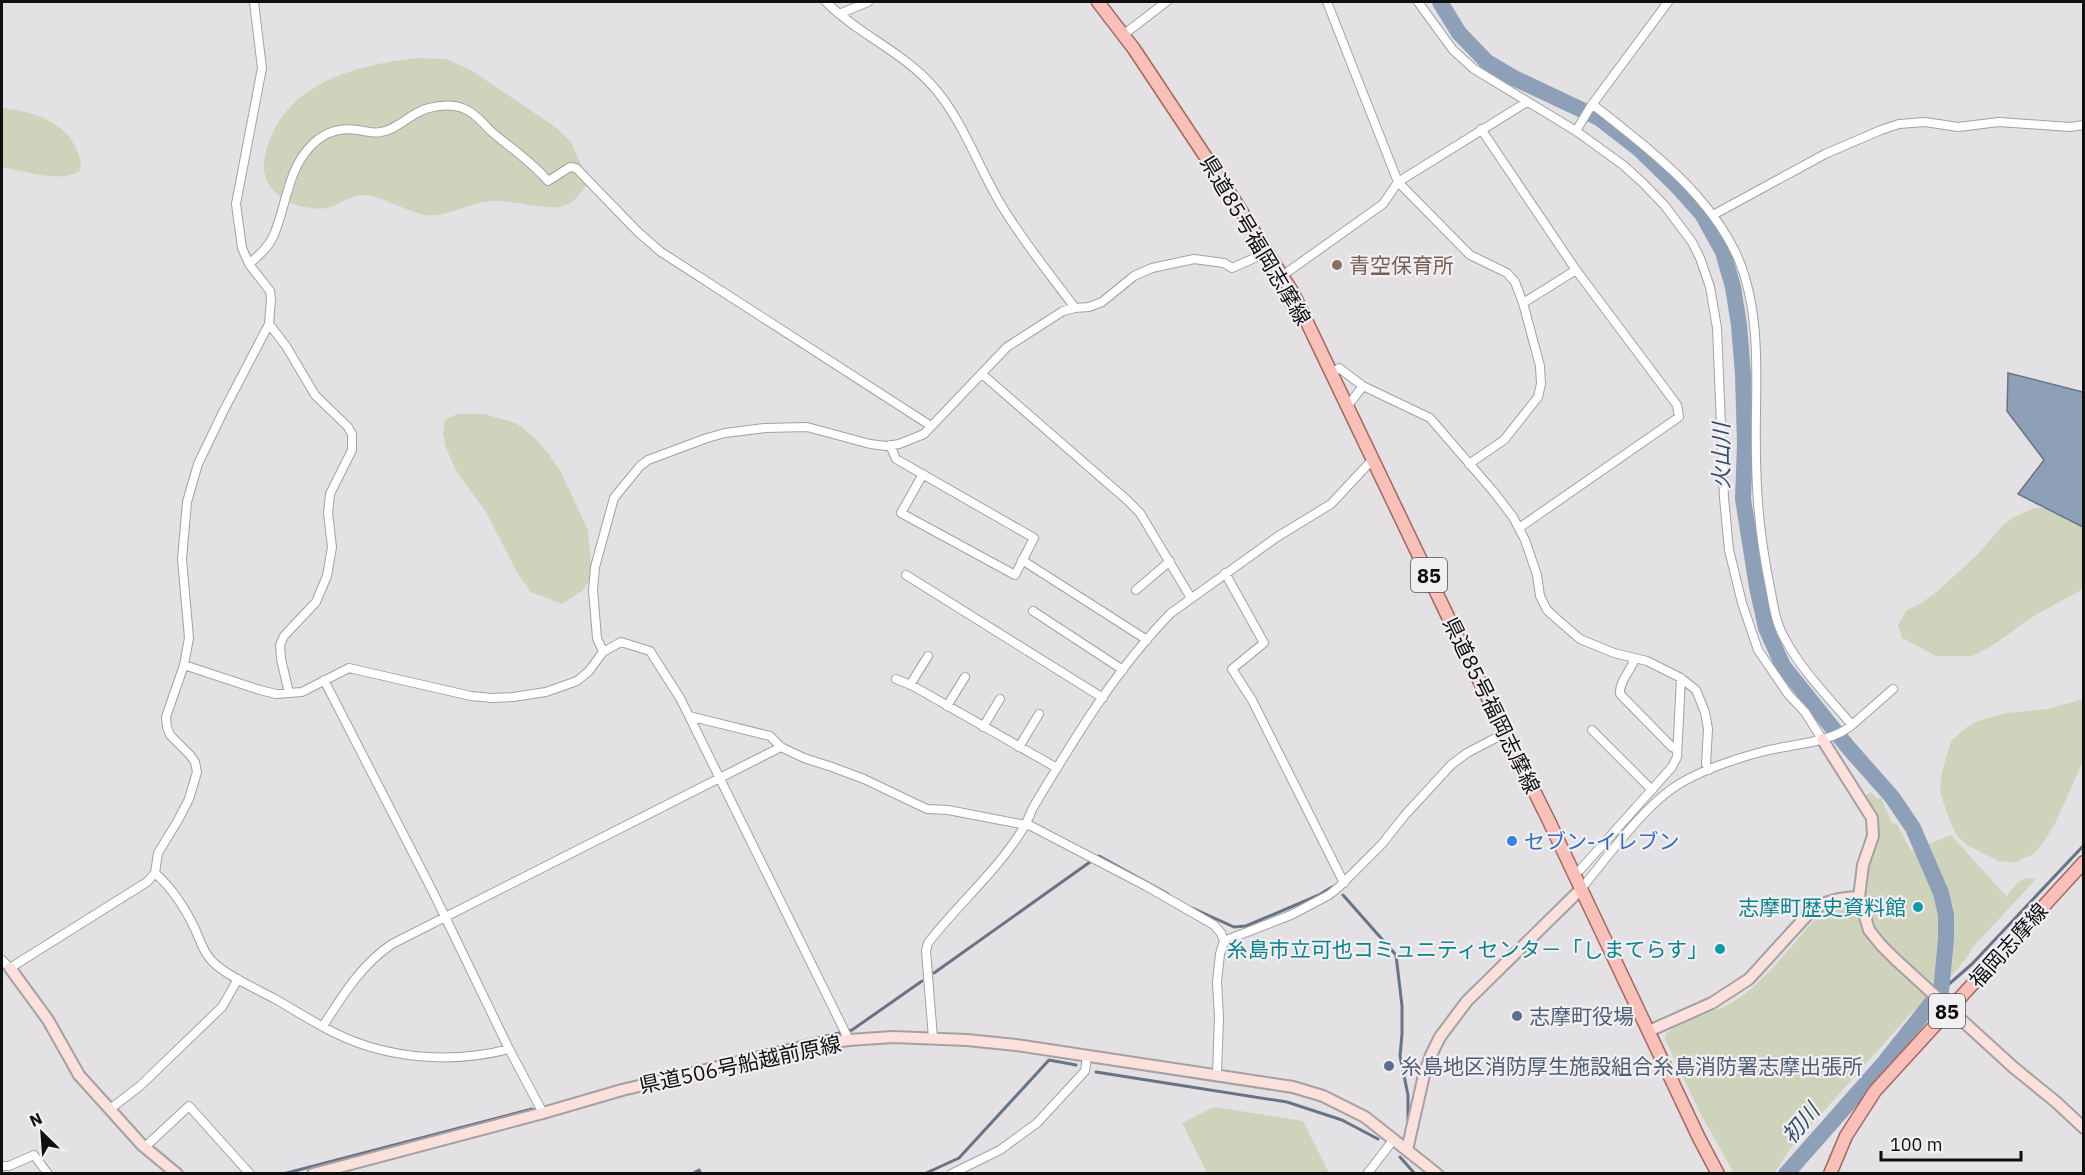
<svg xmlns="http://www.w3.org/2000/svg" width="2085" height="1175" font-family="'IBM Plex Sans','Noto Sans JP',sans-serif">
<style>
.green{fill:#d0d3bc}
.water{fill:#8ea0b8;stroke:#687486;stroke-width:1.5}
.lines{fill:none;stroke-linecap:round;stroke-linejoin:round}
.stream{stroke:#687486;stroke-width:3}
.river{stroke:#8ea0b8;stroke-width:16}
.street-casing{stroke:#a3a1a3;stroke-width:10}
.secondary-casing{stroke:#a3a1a3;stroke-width:14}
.primary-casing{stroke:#a4675f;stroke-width:15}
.street{stroke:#fff;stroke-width:8}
.secondary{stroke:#fbe0dc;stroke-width:10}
.primary{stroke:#f8c0b9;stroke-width:12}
.education-dot{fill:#8d6e63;stroke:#f1eff1;stroke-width:2}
.shop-dot{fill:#3f7fe0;stroke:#f1eff1;stroke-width:2}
.culture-dot{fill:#0f9aa8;stroke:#f1eff1;stroke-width:2}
.service-dot{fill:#5c6f8a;stroke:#f1eff1;stroke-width:2}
.labels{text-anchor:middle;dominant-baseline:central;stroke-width:4.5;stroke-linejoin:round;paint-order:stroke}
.shield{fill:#f1eff1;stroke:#545254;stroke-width:1.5}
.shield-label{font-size:20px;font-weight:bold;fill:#100f10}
.street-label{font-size:21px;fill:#100f10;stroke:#f1eff1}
.education-label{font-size:21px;fill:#785e54;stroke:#f1eff1;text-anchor:start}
.shop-label{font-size:21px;fill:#366cbe;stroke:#f1eff1;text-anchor:start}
.culture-label{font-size:21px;fill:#0d838f;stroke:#f1eff1;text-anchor:end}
.service-label{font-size:21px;fill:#4e5e75;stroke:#f1eff1;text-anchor:start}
.water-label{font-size:22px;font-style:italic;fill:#314c71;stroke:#f1eff1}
</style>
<rect width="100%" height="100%" fill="#e3e1e4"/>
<path class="green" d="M418 58 446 59 471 70 558 129 571 142 588 180C584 192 573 205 559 207 541 209 511 200 491 201 469 202 448 218 425 215 408 212 378 195 365 195 352 195 343 202 331 207 318 211 298 207 287 201 270 192 260 175 265 156 281 84 353 65 418 58Z
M2 108C36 112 70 122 80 159 81 166 82 172 74 174 55 181 21 171 2 167Z
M457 414H484L516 423 534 437 547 452 560 470 588 530 592 576 582 591 562 604 531 592 518 574 486 512 455 469 446 448 443 433 445 420Z
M2034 508H2049L2083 518V589L2034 616 1990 647 1972 656H1936L1902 638 1898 625 1907 610 1920 604 1939 590 1978 554 2003 525 2014 517Z
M2083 699V761L2055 824 2044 841 2034 854 2014 863 1999 861 1968 846 1958 837 1950 822 1940 792 1942 772 1951 741 1968 726 1981 720 2008 713 2047 709Z
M1871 792 1878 799 1881 798 1892 823 1897 824 1911 851 1951 835 2007 897C2014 886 2022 874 2036 879L1973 947C1964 966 1929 1000 1912 1012L1791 1148 1774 1173H1734L1700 1113 1665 1039 1666 1034C1686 1017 1715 1014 1736 1000 1766 981 1796 940 1820 913L1828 906 1863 888 1876 821 1865 796Z
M1214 1107 1303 1121 1329 1173H1207L1182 1123Z"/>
<path class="water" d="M2008 373 2083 392V527L2018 494 2044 460 2007 411Z"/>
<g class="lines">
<path class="stream" d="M1099 856 1168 894
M1343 895 1396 955 1402 1006V1034L1400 1056 1408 1095V1120
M1192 908 1234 927 1246 926 1319 895 1332 887
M934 973 1090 862
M1941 991 1972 964 2084 845
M720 1061 852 1030 922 981
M1096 1072 1287 1102 1342 1120 1378 1139
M1400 1157 1415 1174
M283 1174 532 1109
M692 1174 699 1170 701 1174
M924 1174 959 1158 1049 1060 1076 1065"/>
<path class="river" d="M1440 2 1459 33 1487 62 1514 78 1599 118 1639 149 1676 185 1702 214 1723 252 1733 287 1739 325 1743 374 1745 444 1743 499 1757 587 1766 628 1783 666 1847 746 1892 797 1913 828 1941 893 1946 915V939L1941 991 1884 1063 1786 1174"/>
<g class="street-casing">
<path id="street" d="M826 2C860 36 905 52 937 91 964 124 978 166 1000 203 1022 240 1049 273 1075 308
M1327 2 1398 182 1470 255 1507 273 1515 282 1523 303 1540 366 1541 384 1538 397 1504 440 1469 464
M1418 2 1453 50 1474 69 1576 131 1623 165 1643 183 1665 206 1692 242 1700 258 1710 287 1717 328 1724 498 1729 550 1742 603 1758 650 1788 694 1805 712 1822 739
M839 14 868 2
M1123 35 1166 2
M1481 129 1576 270 1677 405 1679 417 1519 528
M1576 131 1591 106 1668 2
M1713 215 1825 154 1881 130 1899 124 1925 122 1958 127 1999 122 2070 127 2084 125
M249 264C258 256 268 248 273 237 286 208 287 172 309 148 322 133 339 127 358 130 366 131 373 134 381 132 399 129 411 112 429 108 441 105 454 104 465 109 477 114 484 125 493 133 512 149 532 162 548 181L570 167 576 168 638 232 661 252 931 426
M1282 276 1383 204 1398 182 1527 102
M1523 303 1576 270
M269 324 286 346 315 395 348 427 352 434V450L330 494 328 513 332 547 327 576 316 602 284 636 280 645 281 659 289 693
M1332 373 1339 368 1363 386 1430 418 1493 491 1513 517 1525 540 1537 575 1540 596 1547 610 1558 620 1580 639 1614 653 1647 661 1681 678 1696 690 1705 712 1708 729 1706 764 1709 770
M982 374 1127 500 1140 513 1191 598
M1347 407 1363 386
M890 445 896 459 1034 538 1015 575 901 513 923 474
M1022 560 1147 640
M1225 573 1264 643 1232 669 1252 700 1344 883
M906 575 1103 698
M1136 590 1170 561
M1033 611 1123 670
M603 652 597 638 593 590 595 567 614 498 640 466 648 460 707 438 725 433 765 428 807 427 870 444 886 446 899 444 924 434 1007 347 1063 311 1075 308 1089 307 1102 302 1134 276 1152 268 1194 259 1224 263 1232 268 1268 252
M1635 658C1631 671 1619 681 1620 694L1672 747 1677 749
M184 665 260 690 276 694 302 692 349 668 471 696 492 698 513 697 546 692 577 681 589 671 603 652 621 642 650 651 680 698 689 716 770 736 781 747 804 758 832 767 864 779 927 809 948 810 1031 826 1146 886 1214 925 1221 933 1224 941 1220 954 1217 982 1219 1017 1217 1074
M896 679 913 686 1057 768
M324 680 434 894 509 1049
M910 685 928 656
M947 706 965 677
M689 716 849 1040
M1852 725 1893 689
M983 727 1000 699
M1592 730 1652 790
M1019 747 1039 714
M1573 872 1580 870 1672 767 1677 757 1681 678
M155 873C172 888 185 908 195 929 200 940 203 952 212 961 225 975 257 989 275 999 295 1010 314 1023 335 1033 387 1059 453 1064 509 1049L543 1113
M1581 889C1606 859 1641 810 1673 788 1696 772 1734 759 1761 752 1789 744 1830 744 1852 725 1829 698 1802 671 1785 639 1776 624 1773 604 1770 587 1757 525 1755 474 1756 411 1757 360 1758 305 1738 258 1709 193 1647 147 1592 104
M1224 941 1291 915 1329 895 1339 887 1382 844 1405 815 1451 765 1467 753 1505 733
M2 960 10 968 147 882 155 873 158 853 177 822 189 799 197 772 195 762 190 755 170 735 167 727 166 717 184 665 189 638 182 559 187 502 198 464 223 412 269 324 271 299 270 291 249 264 242 248 236 204 262 68 254 2
M323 1026C343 995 361 965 392 944L781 747
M933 1038 926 951 928 943C958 904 999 869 1024 827 1028 821 1030 813 1034 806 1074 739 1116 669 1171 613L1277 537 1331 504 1373 459
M110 1109 140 1086 222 1007 238 979
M145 1147 189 1106 250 1174
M2 1166H9L34 1155 48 1174
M951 1174 1000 1150 1037 1123 1085 1071 1087 1056
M1367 1174 1394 1139"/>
</g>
<g class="secondary-casing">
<path id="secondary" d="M1822 739 1872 818 1873 836 1863 865 1859 897 1869 930 1881 945 1895 959 2013 1067 2056 1102 2084 1128
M10 968 48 1020 79 1075 142 1145 177 1174
M1649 1031 1712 1003 1749 979 1811 911C1827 900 1840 898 1859 897
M1407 1150 1424 1075 1431 1055 1440 1037 1467 1001 1581 889
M313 1174 543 1113 622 1090 810 1045 849 1040 893 1037 967 1040 1016 1045 1293 1087 1323 1096 1365 1117 1437 1174"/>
</g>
<g class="primary-casing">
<path id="primary" d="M1098 2 1134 49 1229 192 1293 293 1462 646 1548 819 1699 1138 1718 1174
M1830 1174 1846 1136 1875 1091 2084 862"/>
</g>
<use href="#street" class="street"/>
<use href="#secondary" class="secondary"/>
<use href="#primary" class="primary"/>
</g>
<circle class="education-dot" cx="1337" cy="265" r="6"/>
<circle class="shop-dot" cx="1512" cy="841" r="6"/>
<g class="culture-dot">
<circle cx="1918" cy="907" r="6"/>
<circle cx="1720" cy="949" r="6"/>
</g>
<g class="service-dot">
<circle cx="1517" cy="1016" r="6"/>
<circle cx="1389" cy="1066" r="6"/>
</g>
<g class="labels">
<g class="shield">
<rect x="1411" y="558" width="36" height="34" rx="4.5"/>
<rect x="1929" y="994" width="36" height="34" rx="4.5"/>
</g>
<g class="shield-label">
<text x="1429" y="575">85</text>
<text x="1947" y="1011">85</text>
</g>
<g class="street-label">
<text transform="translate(1256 240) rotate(59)">県道85号福岡志摩線</text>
<text transform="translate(1492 705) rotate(64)">県道85号福岡志摩線</text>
<text transform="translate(2008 945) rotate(-48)">福岡志摩線</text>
<text transform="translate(740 1064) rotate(-12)">県道506号船越前原線</text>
</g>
<g class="education-label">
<text x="1349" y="265">青空保育所</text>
</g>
<g class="shop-label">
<text x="1524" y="841">セブン-イレブン</text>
</g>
<g class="culture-label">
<text x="1906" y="907">志摩町歴史資料館</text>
<text x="1708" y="949">糸島市立可也コミュニティセンタ－「しまてらす」</text>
</g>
<g class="service-label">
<text x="1529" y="1016">志摩町役場</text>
<text x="1401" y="1066">糸島地区消防厚生施設組合糸島消防署志摩出張所</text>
</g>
<g class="water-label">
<text transform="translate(1720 456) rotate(-90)">火山川</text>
<text transform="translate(1800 1123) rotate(-50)">初川</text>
</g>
</g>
<rect width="2085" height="1175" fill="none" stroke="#100f10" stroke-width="6"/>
<g transform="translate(42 1133) rotate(335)" stroke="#f1eff1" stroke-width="4.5" paint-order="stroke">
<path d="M0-4.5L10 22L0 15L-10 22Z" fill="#100f10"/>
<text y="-9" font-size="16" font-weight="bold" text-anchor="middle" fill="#100f10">N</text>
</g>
<path d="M1881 1151v9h140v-9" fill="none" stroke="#100f10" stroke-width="3"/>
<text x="1890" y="1151" font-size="18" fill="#100f10" stroke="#f1eff1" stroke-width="4.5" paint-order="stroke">100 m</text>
</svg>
